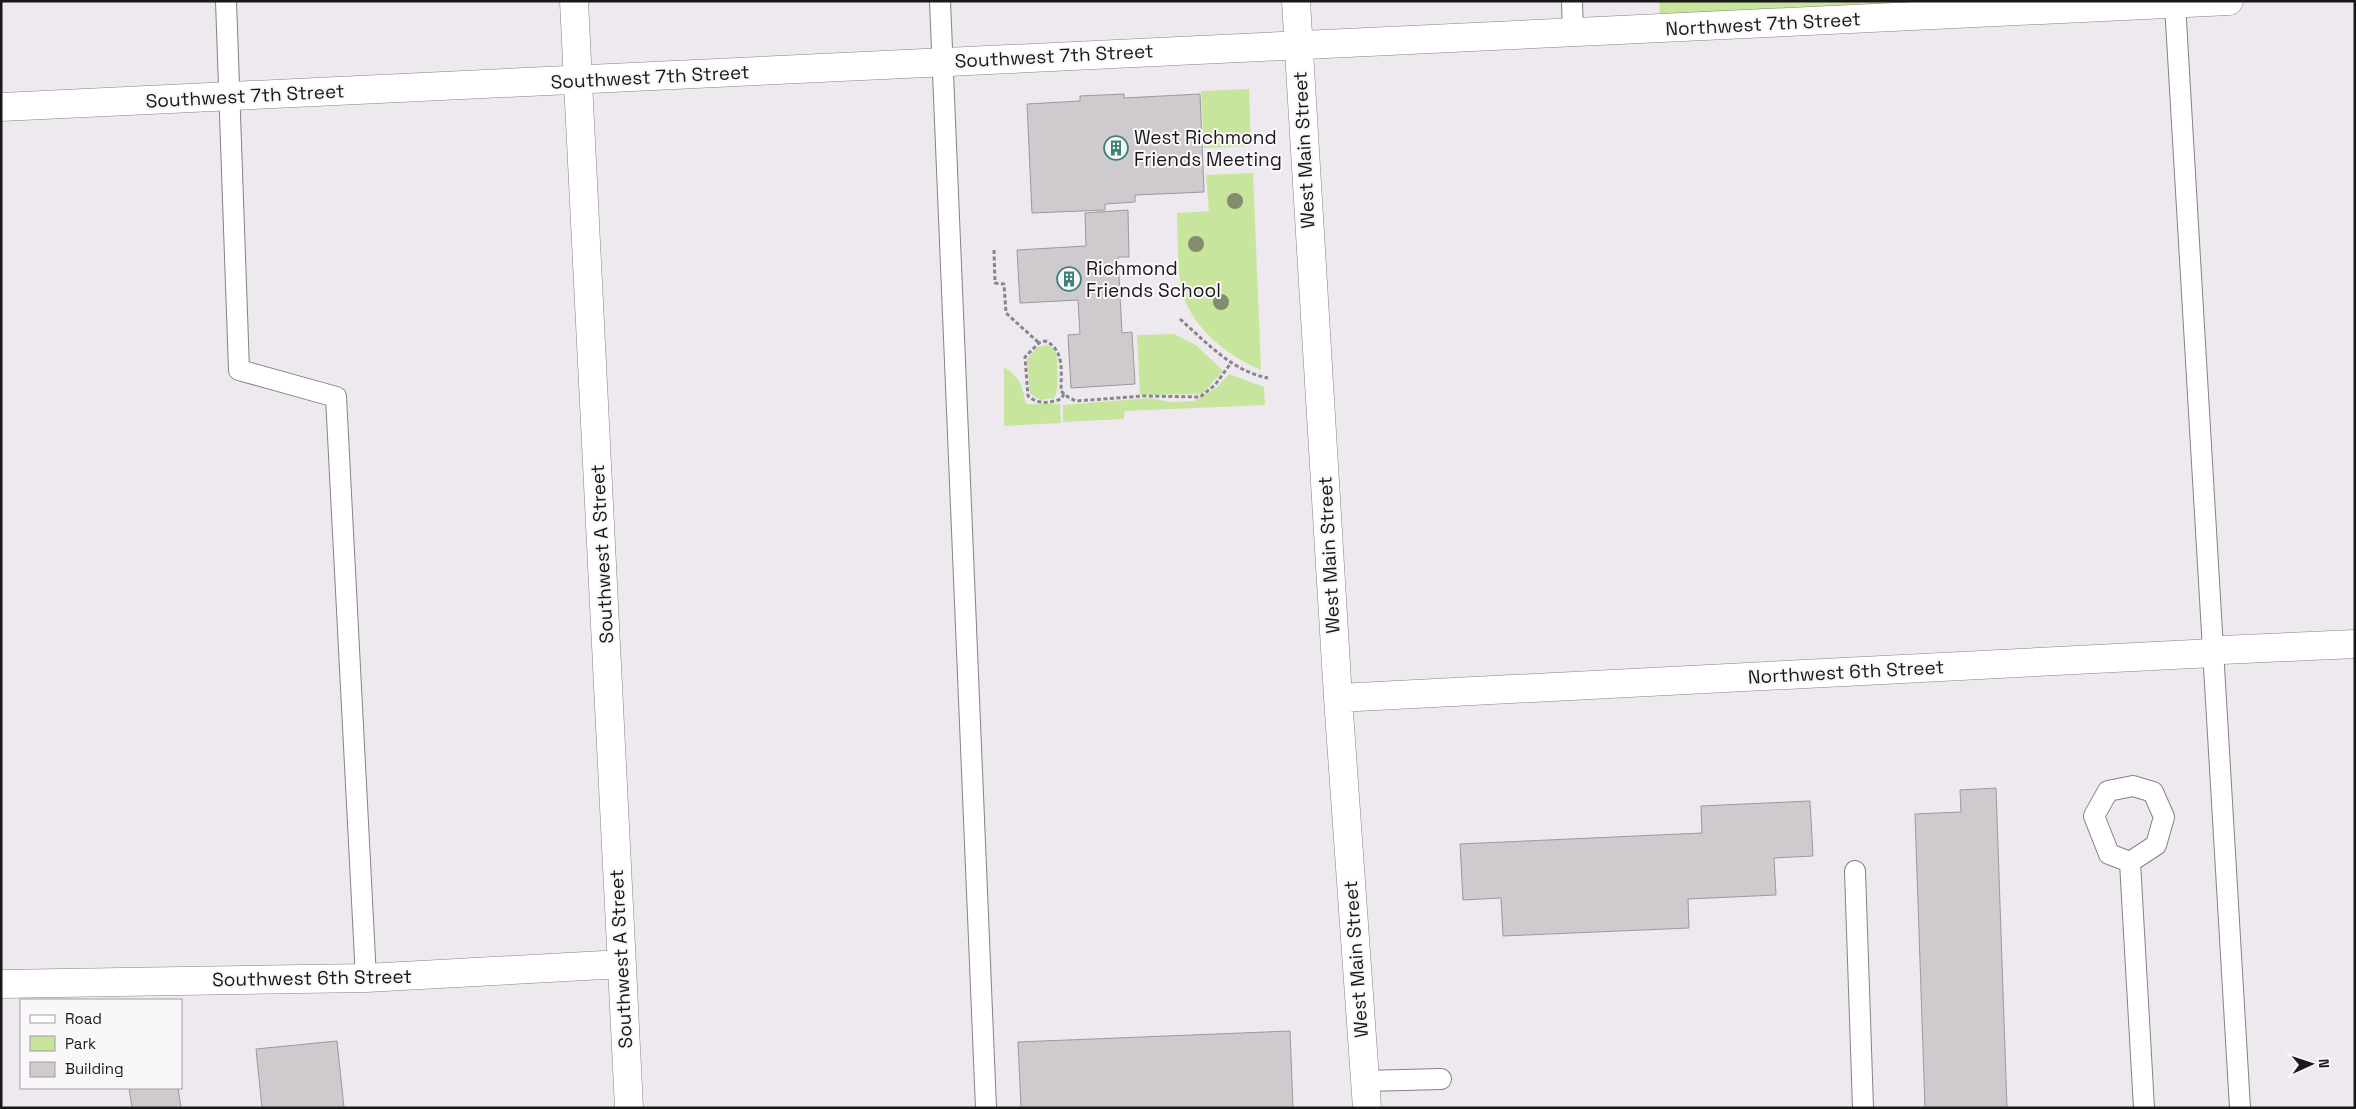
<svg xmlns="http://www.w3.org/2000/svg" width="2356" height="1109" font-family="'Space Grotesk',sans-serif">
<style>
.green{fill:#c7e59d}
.building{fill:#cecace;stroke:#9c999d}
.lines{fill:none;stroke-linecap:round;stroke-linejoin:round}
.service-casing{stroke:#858285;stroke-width:22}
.minor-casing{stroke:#858285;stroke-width:29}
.path{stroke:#89868a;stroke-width:3;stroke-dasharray:4 2.5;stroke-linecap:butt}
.service{stroke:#fff;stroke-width:20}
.minor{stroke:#fff;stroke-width:28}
.tree{fill:#838c6c}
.labels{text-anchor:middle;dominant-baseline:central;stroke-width:4;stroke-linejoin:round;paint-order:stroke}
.street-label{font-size:19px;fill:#1a181a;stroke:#faf7fb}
.poi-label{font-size:19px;fill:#1a181a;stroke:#faf7fb;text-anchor:start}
</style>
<rect width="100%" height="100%" fill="#ede9ee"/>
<path class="green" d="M1659 1H2175L1661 29Z
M1249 89 1251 146 1204 148 1201 91Z
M1253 173 1261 370C1226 355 1189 326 1181 287 1177 263 1178 237 1177 213L1209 211 1206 175Z
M1174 334 1196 345 1223 371 1202 394 1140 395 1137 335Z
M1047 345C1051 346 1054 348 1056 353 1058 361 1059 393 1054 398L1041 400 1030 394 1027 359 1038 347Z
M1004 367C1021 379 1022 385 1026 404H1060L1061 423 1004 426Z
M1229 374 1264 387 1265 405 1125 411 1124 419 1063 422V405L1150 398 1171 402 1194 401 1216 388Z"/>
<path class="building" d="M1124 94V98L1200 94 1204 192 1135 195V202L1105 204V210L1032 213 1027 104 1080 101V96Z
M1128 210 1129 257H1118L1122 333 1132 332 1135 384 1071 388 1068 335 1080 334 1078 300 1020 303 1017 250 1086 246 1085 213Z
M1996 788 2007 1108H1925L1915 814 1961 812 1960 790Z
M1810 801 1813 856 1774 858 1776 895 1688 899 1689 928 1503 936 1501 898 1463 900 1460 844 1702 833 1701 806Z
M1290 1031 1293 1108H1021L1018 1042Z
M337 1041 344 1108H262L256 1049Z
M129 1088H178L181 1108H132Z"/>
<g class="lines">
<g class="service-casing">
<path id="service" d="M226 1 239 370 336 397 366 978
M940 1 986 1108
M1572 1 1573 33
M2175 4 2240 1108
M2133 786 2153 792 2164 817 2156 845 2130 862 2109 854 2094 816 2108 791Z
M2130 862 2144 1108
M1855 871 1863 1108
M1365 1081 1441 1079"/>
</g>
<g class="minor-casing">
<path id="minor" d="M574 1 629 1108
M1296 1 1338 698 1367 1108
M1 107 2229 1
M1338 698 2213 653 2222 650 2355 644
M1 984 366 978 622 964"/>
</g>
<path class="path" d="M1210 161 1257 158
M994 250 995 283 1004 284 1006 313 1039 343
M1180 319C1207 343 1232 371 1268 378
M1064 394 1061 399C1049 403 1039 405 1028 396L1025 357 1039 343 1045 341C1065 349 1061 373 1061 391 1066 396 1069 398 1076 401L1143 396 1200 397 1215 385 1231 363"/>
<use href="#service" class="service"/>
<use href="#minor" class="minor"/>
</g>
<g class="tree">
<circle cx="1235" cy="201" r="8"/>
<circle cx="1196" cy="244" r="8"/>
<circle cx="1221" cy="302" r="8"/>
</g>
<defs>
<g id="building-ring" transform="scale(1.25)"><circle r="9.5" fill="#faf7fb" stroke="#3e8379" stroke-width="1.5"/><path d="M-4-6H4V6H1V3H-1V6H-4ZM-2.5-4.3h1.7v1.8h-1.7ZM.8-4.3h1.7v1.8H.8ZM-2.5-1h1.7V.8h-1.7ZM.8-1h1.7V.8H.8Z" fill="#3e8379"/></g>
</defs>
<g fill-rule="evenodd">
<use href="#building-ring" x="1116" y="148"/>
<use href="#building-ring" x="1069" y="279"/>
</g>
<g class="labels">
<g class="street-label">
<text transform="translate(1763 24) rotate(-3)">Northwest 7th Street</text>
<text transform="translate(1054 56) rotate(-3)">Southwest 7th Street</text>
<text transform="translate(650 77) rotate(-3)">Southwest 7th Street</text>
<text transform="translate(245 96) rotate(-3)">Southwest 7th Street</text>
<text transform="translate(1304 150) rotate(-93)">West Main Street</text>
<text transform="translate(602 554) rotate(-93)">Southwest A Street</text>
<text transform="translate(1329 555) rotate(-93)">West Main Street</text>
<text transform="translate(1846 672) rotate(-3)">Northwest 6th Street</text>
<text transform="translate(621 959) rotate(-93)">Southwest A Street</text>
<text transform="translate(1356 959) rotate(-94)">West Main Street</text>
<text transform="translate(312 978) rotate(-1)">Southwest 6th Street</text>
</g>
<g class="poi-label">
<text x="1134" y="137">West Richmond<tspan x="1134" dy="22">Friends Meeting</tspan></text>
<text x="1086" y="268">Richmond<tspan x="1086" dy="22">Friends School</tspan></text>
</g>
</g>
<rect width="2356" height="1109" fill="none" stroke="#1a181a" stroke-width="5"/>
<rect x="20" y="999" width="162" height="90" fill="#faf7fb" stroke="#a09ea1"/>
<rect x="30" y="1015" width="25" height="8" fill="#ffffff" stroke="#a09ea1"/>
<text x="65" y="1024" font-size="15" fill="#1a181a">Road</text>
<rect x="30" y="1036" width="25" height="15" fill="#c7e59d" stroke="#a09ea1"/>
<text x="65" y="1049" font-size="15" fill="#1a181a">Park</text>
<rect x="30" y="1062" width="25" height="15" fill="#cecace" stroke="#a09ea1"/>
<text x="65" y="1074" font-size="15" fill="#1a181a">Building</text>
<g transform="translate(2311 1064) rotate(87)" stroke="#faf7fb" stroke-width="4" paint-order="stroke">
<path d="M0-4L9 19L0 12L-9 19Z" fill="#1a181a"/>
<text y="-8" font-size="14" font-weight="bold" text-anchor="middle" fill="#1a181a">N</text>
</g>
</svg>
